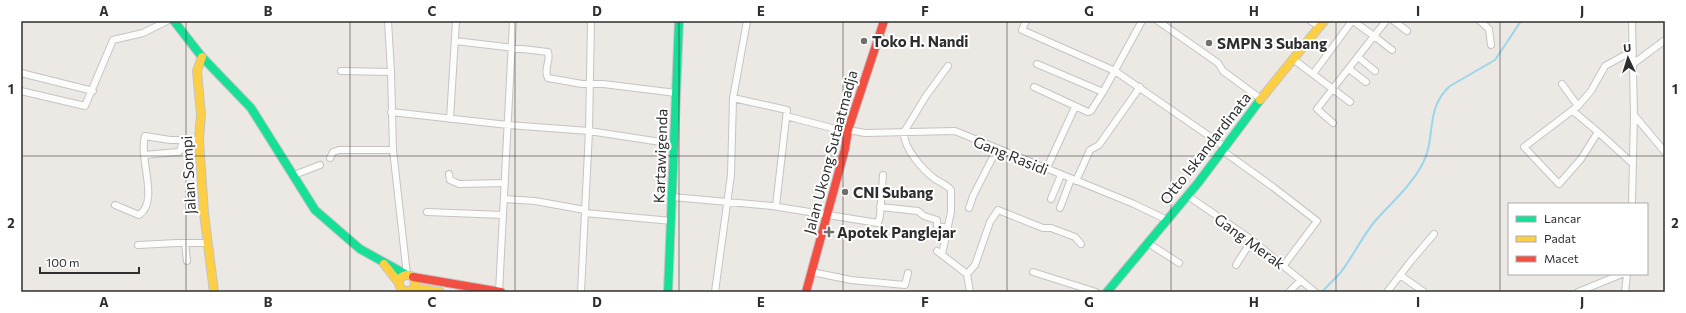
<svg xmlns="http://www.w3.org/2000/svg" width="1686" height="313" font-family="Commissioner,sans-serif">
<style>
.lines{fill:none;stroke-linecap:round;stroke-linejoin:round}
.stream{stroke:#99d6ec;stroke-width:2}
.street-casing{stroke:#c5c4c5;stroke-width:8}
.fast-casing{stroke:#c5c4c5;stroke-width:10}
.slow-casing{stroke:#c5c4c5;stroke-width:10}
.jam-casing{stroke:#c5c4c5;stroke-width:10}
.street{stroke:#fcfcfb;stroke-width:6}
.fast{stroke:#16e098;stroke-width:8}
.slow{stroke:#ffcf43;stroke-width:8}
.jam{stroke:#f24e42;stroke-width:8}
.grid{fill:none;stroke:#2e2e2e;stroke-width:1;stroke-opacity:0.55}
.poi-dot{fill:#706f6e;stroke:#fff;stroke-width:1.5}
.labels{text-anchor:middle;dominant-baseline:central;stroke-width:4;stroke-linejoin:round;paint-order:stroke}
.poi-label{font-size:15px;font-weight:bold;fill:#2e2e2e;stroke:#fff;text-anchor:start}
.street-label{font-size:15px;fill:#2e2e2e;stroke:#fff}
.neatline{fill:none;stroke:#2e2e2e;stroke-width:1.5}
.grid-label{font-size:13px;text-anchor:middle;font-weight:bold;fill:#2e2e2e}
</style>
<rect width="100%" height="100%" fill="#ece8e4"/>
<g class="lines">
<path class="stream" d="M1322 292C1328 285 1335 279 1341 272 1353 256 1362 237 1375 221 1392 202 1410 187 1422 165 1437 138 1424 109 1450 86L1495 60 1521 21"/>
<g class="street-casing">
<path id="street" d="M388 21 391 72 393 150 407 275
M1026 21 1022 30 1115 71 1225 147
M1158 21 1218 63 1223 71 1261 99
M1311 21 1320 27
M1386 21 1374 36 1392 50
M1394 21 1407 31
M1480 21 1489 29 1491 45
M455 41 548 52C551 61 543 70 548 78L582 84H603L676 93
M1632 51 1605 66 1591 91 1578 106 1524 147 1559 184 1581 159 1598 132 1633 164
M1358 57 1375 71
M1293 59 1350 102
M1037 64 1103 92 1142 21
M1633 64 1665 40
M1349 69 1366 82
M341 71 391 72
M21 73 93 91
M1313 74 1352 21
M1562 84 1578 106
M1034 87 1088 112 1091 111 1103 92
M21 91 85 106 113 40 143 33 167 21
M733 98 787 110 776 206
M1573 111 1598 132
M391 112 508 125 589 131 674 144
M1634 115 1665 152
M786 116 847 132
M450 119 456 21
M1333 123 1317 109 1374 36 1353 21
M848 130 865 133 955 131 1134 204 1167 220
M1223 151 1273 187 1317 221 1284 265
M144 155 178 152 180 151 183 140
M330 158 333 152 339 150H393
M1046 170 1075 107
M449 174 450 180 459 184 505 183
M294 175 320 165
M1076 181 1090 150 1099 145 1140 87
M1188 196 1252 240 1315 292
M672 197 772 206 878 223 880 216 883 175
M504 199 535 201 585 210
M1051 199 1061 175
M1632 204 1634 115 1632 21
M115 205 139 215C160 201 138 158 145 136L170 140H199
M880 207 918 211 924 216 937 220V226L948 228
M969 208 973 196 997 149
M1060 208 1071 179
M427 212 503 215
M585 213 672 221
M185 243 187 261
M1148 243 1179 263
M138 245 177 243H208
M937 251 967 274 970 292
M942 254 951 212V190C947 185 940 182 935 179 923 170 903 148 904 132L926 96 948 66
M1236 265 1252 240
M812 272 851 280 905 285 908 273
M1033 272 1096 292
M967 274 975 265 990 222 998 210 1043 228H1051L1075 237 1081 244
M1400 275 1424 292
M499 292 513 21
M581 292 589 131 591 21
M715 292 731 175 733 98 747 21
M1289 292 1301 280
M1387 292 1411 261 1434 234
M1578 292 1622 274
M1625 292 1627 274"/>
</g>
<g class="fast-casing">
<path id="fast" d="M174 21 202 57 251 108 315 210 360 249 407 275
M404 292 405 291
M668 292 679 21
M1107 292 1198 183 1260 100"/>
</g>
<g class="slow-casing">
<path id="slow" d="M202 57 197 71 201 114 199 140 204 213 214 292
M1260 100 1324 21
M384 264 399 283
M399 283a8 8 0 1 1 16 0a8 8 0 1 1-16 0Z
M414 288 440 292"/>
</g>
<g class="jam-casing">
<path id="jam" d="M413 277 501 292
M806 292 845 149 848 130 884 21"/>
</g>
<use href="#street" class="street"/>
<use href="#fast" class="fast"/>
<use href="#slow" class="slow"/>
<use href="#jam" class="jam"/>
</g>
<path class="grid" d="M186 21V292M350 21V292M515 21V292M679 21V292M843 21V292M1007 21V292M1171 21V292M1336 21V292M1500 21V292M21 156H1665"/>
<g class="poi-dot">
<circle cx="864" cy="41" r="4"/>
<circle cx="1209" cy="43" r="4"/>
<circle cx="845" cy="192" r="4"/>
<path d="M827 226h4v4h4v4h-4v4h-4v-4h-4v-4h4z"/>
</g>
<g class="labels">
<g class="poi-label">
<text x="872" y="41">Toko H. Nandi</text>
<text x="1217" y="43">SMPN 3 Subang</text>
<text x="853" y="192">CNI Subang</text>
<text x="837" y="232">Apotek Panglejar</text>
</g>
<g class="street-label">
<text transform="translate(1205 148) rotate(-52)">Otto Iskandardinata</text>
<text transform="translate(830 152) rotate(-75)">Jalan Ukong Sutaatmadja</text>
<text transform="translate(1011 155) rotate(22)">Gang Rasidi</text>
<text transform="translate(660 156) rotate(-88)">Kartawigenda</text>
<text transform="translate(188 175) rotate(-93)">Jalan Sompi</text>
<text transform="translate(1250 241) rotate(36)">Gang Merak</text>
</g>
</g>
<rect width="1686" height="313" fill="none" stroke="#ffffff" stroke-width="44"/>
<rect x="1508" y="203" width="140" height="72" fill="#ffffff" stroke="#ababab"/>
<rect x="1516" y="216" width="20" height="6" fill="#16e098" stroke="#ababab"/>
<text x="1544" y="223" font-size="12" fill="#2e2e2e">Lancar</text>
<rect x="1516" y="236" width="20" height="6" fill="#ffcf43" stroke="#ababab"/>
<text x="1544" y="243" font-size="12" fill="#2e2e2e">Padat</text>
<rect x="1516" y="256" width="20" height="6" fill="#f24e42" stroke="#ababab"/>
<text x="1544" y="263" font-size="12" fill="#2e2e2e">Macet</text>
<g transform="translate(1628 58) rotate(356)" stroke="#ffffff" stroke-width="3" paint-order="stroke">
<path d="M0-3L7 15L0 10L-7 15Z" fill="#2e2e2e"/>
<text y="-6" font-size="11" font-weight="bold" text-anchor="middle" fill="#2e2e2e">U</text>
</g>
<path d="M40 267v6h99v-6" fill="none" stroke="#2e2e2e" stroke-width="2"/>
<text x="46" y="267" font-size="12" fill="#2e2e2e" stroke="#ffffff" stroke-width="3" paint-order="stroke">100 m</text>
<rect x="22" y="22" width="1642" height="269" class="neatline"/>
<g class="grid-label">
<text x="104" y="16">A</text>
<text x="268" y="16">B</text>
<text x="432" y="16">C</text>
<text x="597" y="16">D</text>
<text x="761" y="16">E</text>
<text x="925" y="16">F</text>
<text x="1089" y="16">G</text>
<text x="1254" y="16">H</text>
<text x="1418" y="16">I</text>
<text x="1582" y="16">J</text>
<text x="11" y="94">1</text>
<text x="1675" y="94">1</text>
<text x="11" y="228">2</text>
<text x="1675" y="228">2</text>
<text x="104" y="307">A</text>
<text x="268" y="307">B</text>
<text x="432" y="307">C</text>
<text x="597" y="307">D</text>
<text x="761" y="307">E</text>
<text x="925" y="307">F</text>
<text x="1089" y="307">G</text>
<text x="1254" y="307">H</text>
<text x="1418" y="307">I</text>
<text x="1582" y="307">J</text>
</g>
</svg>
